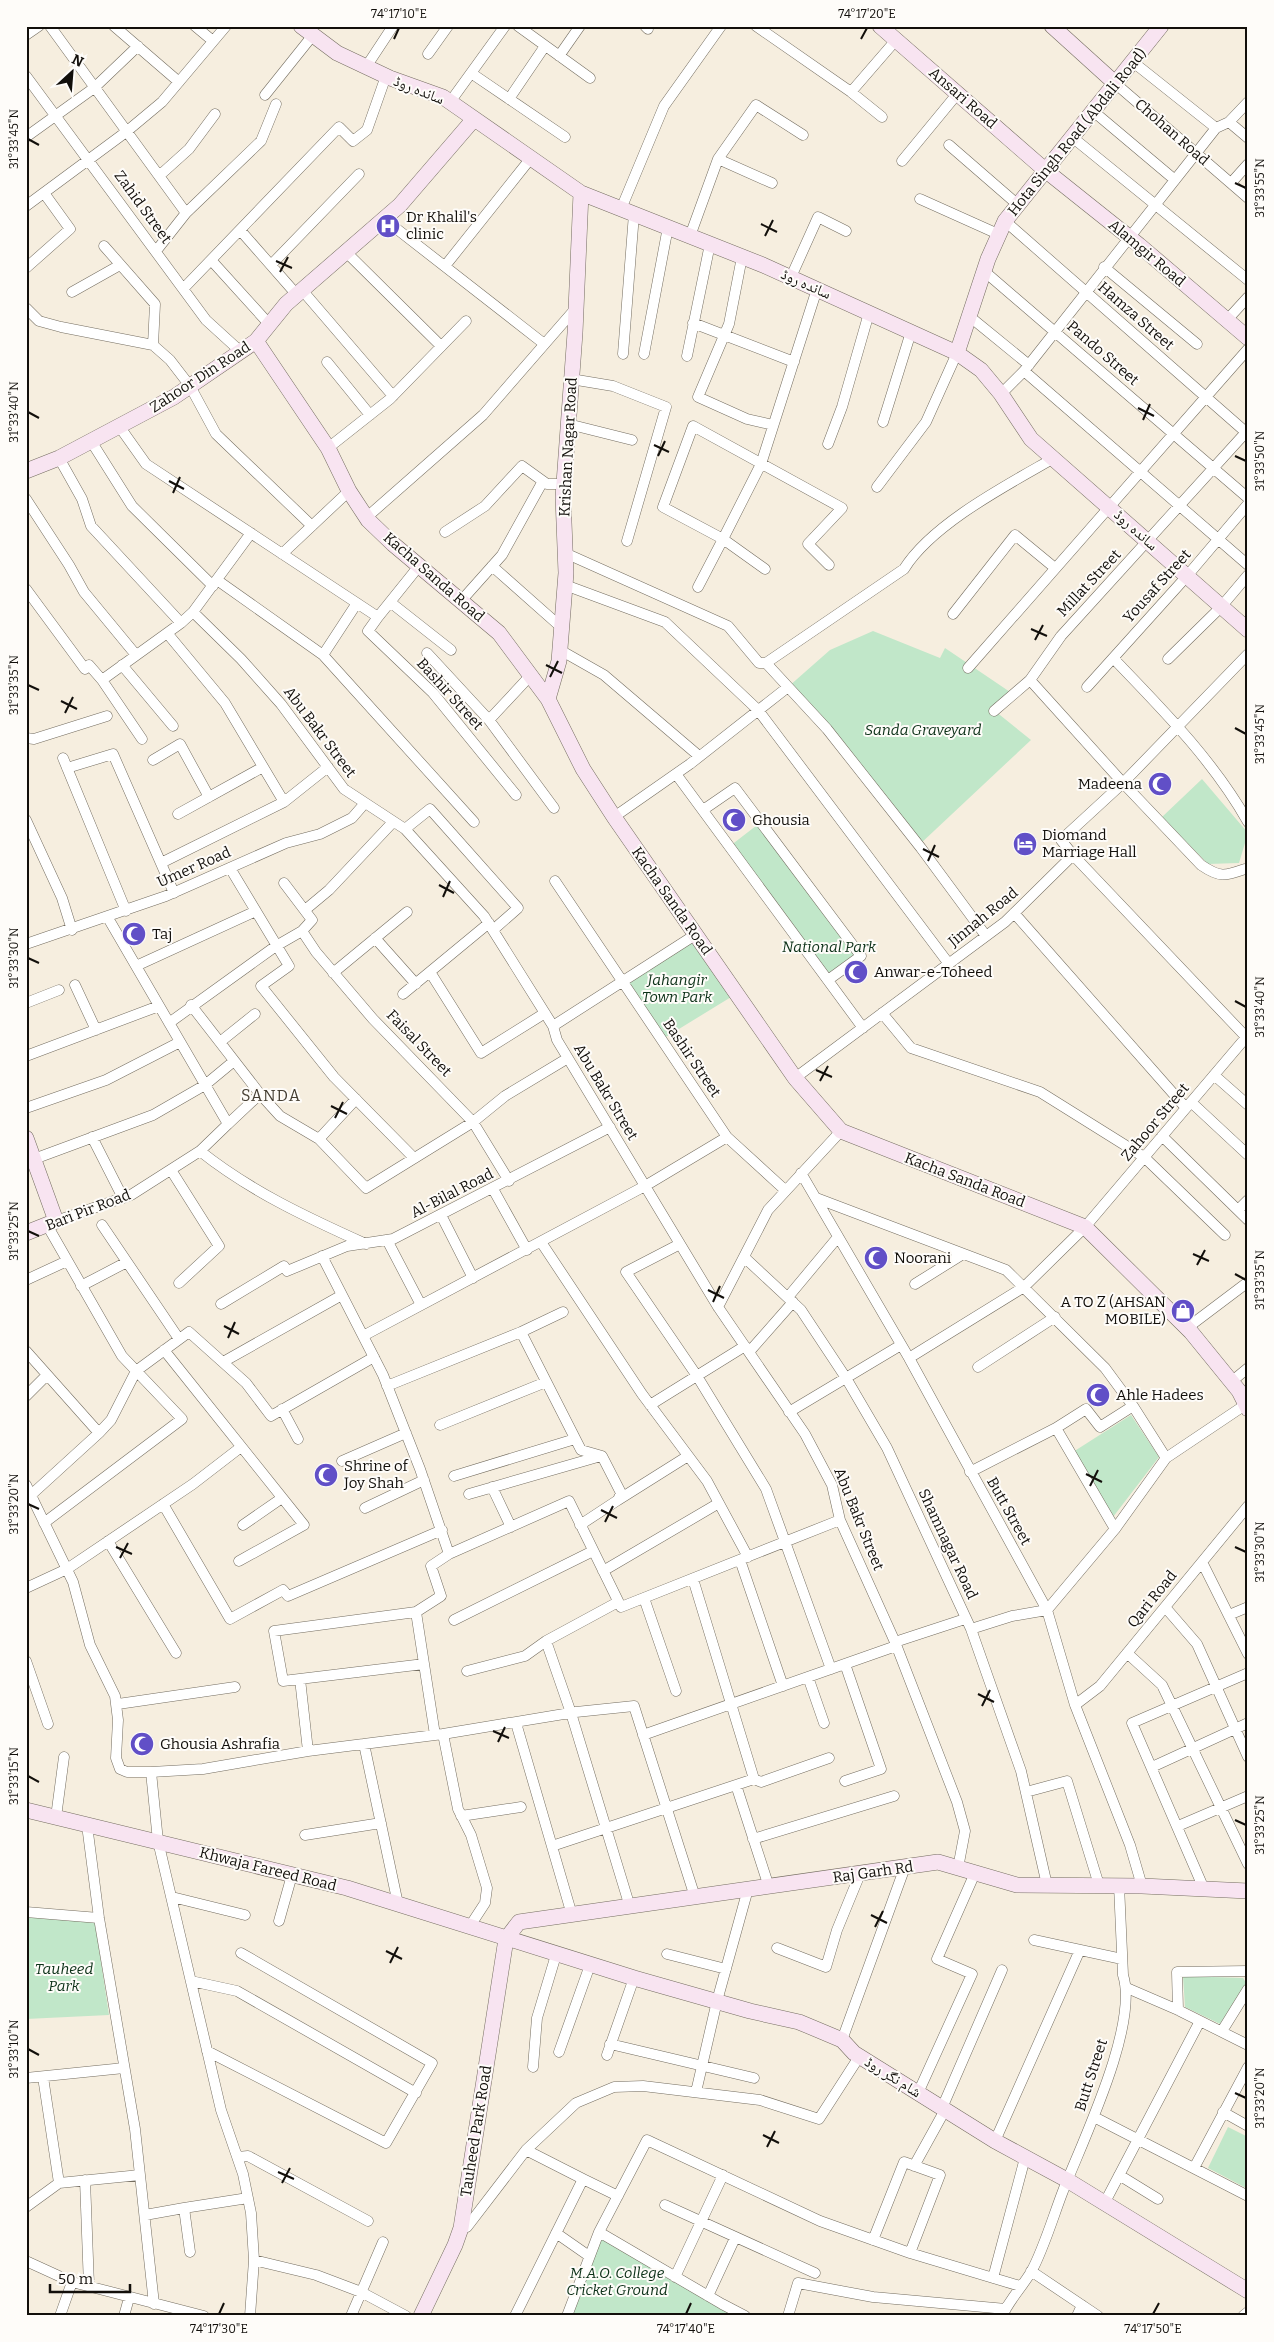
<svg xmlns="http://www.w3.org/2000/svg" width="1274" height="2342" font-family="Bitter,'Noto Naskh Arabic',serif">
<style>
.green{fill:#c1e7c9}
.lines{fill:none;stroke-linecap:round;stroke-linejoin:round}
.street-casing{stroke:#746d60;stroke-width:11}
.secondary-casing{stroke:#746d60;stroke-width:16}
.street{stroke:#fff;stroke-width:10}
.secondary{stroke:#f8e4f1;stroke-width:15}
.ticks{fill:none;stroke:#120f0b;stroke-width:2}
.labels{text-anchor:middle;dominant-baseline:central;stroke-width:4;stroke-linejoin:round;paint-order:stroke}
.street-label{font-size:15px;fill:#120f0b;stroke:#fefcf9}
.poi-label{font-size:15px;fill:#120f0b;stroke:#fefcf9;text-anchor:start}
.park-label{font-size:15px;font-style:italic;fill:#0c3118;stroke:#fefcf9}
.neighbourhood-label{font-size:16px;letter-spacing:1px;fill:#453e32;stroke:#fefcf9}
.neatline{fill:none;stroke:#120f0b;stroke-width:2}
.ticks-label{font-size:12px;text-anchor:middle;fill:#120f0b}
</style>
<rect width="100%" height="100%" fill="#f6eedf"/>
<path class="green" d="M873 631 940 658 945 648 1013 694 995 711 1031 740 919 845 788 687 830 650Z
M1202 779 1248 833 1239 863 1208 864 1162 817Z
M761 822 861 956 828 980 730 846Z
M695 935 736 994 661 1040 624 981Z
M1131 1415 1159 1457 1113 1517 1073 1452Z
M26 1916 95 1922 109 2015 26 2019Z
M1183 1976 1243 1978 1246 1983 1220 2024 1185 2007Z
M1228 2127 1248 2137V2189L1208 2168Z
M599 2232 746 2316H567Z"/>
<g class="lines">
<g class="street-casing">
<path id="street" d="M50 26 186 213 156 251
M114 26 179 82
M195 26 213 41
M518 26 590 78
M645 26 648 29
M756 26 851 92 896 40
M26 35 39 26
M428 54 448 26
M559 56 580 26
M1133 62 1216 128 1229 122 1248 102
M366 67 393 26
M471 73 565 137
M26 76 206 320 240 351
M1116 84 1248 198
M851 92 882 117
M265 95 313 35
M509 99 545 46
M450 102 505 26
M1093 111 1175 180
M1229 122 1248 138
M26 137 94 88 138 46
M1072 137 1248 280
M949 145 1017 204
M718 159 772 183
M902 161 958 93
M159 176 189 149 215 114
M1231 183 1248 164
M920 199 998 234
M26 206 126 132 162 102 226 26
M621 209 664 106 721 26
M186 213 261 141 276 104
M384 219 543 343
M1005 221 1248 434
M240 230 297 295
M690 236 718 159 756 105 803 135
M104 246 155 304 153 345
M346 252 441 346
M742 257 729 324 698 397 747 419 773 425
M211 260 269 324
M271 265 359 174
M445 266 531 158
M1104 267 1197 344
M26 268 70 229 44 193
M984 271 1248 498
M791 277 818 217 846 231
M183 289 339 127 353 141 367 130 386 76
M302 290 393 396
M72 292 120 265
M26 308 39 321 61 327 153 345 170 360 190 386 216 434 312 526
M969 316 1029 365
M1227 320 1248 297
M693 323 794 362
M623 354 634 214
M644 354 668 227
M687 356 710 244
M327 362 370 415
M1024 371 1248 565
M571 379 613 386 666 407 627 541
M1001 394 1024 371 1216 128
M883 422 911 332
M568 424 632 440
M119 426 146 464 378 617 419 566
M91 441 132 506 213 586
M828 444 842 407 869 313
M328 448 390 399 466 321
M59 458 82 499 91 526 181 623 193 612 241 659 281 704 344 789 405 829 484 916 553 1026 557 1040 718 1307 805 1434 832 1485 840 1520 895 1642 957 1802 965 1831 958 1868
M877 487 926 422 957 353
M26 499 69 565 84 592 136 655
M367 517 483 415 576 308
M445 532 485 506 522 466 547 484H564
M565 553 728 626 759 663H766L904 569C932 524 1007 485 1054 458
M282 554 349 491
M492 566 562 628
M765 569 723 539 761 464 817 289
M217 580 323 655 474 822
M565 585 665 622 758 710 949 964
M698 587 723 539 663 507 693 426 842 508 808 544 829 565
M26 589 85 669 89 665 102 680 142 739
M461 601 502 555 543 481
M390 602 451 650
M193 612 251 533
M953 614 1015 535 1055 568
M378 617 368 631 433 693 516 795
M167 633 225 703 284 802
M560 650 604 675 699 756
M427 653 489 720 530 676
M323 655 357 603
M1113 658C1162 709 1213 760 1248 822
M1168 659 1221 607 1248 575
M766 663 827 729 921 848 986 936
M122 665 173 726
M968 668 1248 349
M102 680 181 623
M1087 687 1187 576 1248 504
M994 711 1030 680
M489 720 554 808
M26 738 34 739 107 716
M63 758 126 911
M153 760 180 744 209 797
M67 768 113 754 174 893
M676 774 863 1028
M703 810 735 788 861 956 828 980
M178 814 263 767
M614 817 690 764 788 687
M26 820 62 898 72 930
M405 829 430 809 518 908 493 930
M1073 855 1248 1039
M161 863 284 802 328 767
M230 868 289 966 261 986 334 1077 413 1157
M1245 869C1225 876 1220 878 1201 865L1123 783 1030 680 1061 636 1248 430
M555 881 727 1137 785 1190
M305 910 329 890 393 822
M1014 913 1186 1108
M302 931 316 952 373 1019 473 1122 509 1181
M375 938 416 984
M26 944 166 896 286 843 320 834 352 818 365 803
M136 966 256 911
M430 972 481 1053 545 1013
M333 973 407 912
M75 985 96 1030
M403 994 489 923
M26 1003 59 990
M191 1005 260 1094 280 1116 319 1139 366 1188 473 1122 505 1096 568 1058
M882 1013 911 1048 1040 1092 1144 1157 1225 1235
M169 1023 276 946 302 931 312 920 284 883
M553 1026 695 935
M220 1042 255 1014
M26 1056 159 1006
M1214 1075 1248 1105
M795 1078 1005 922 1073 855 1061 840 1123 783 1248 654
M1191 1102 1248 1155
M26 1108 106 1080 180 1042
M228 1124 260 1094
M1162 1136 1248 1220
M92 1137 123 1198
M319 1139 356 1099
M200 1151C250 1191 308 1218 366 1244
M34 1159 153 1115 205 1085 234 1061
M171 1170 219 1246 179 1283
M801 1173 909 1358 1047 1610 1075 1705 1130 1845 1142 1886
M493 1189 527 1250
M816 1198 1006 1270 1105 1368 1133 1406 1166 1458
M1238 1210 1248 1200
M441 1215 473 1278
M56 1221 131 1195 200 1151 228 1124 108 918
M102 1225 179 1339
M387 1240 421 1305
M541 1242 642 1394 707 1481 748 1557
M680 1244 626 1272 697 1376 766 1489 831 1669
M322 1256 383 1375 420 1469 449 1554
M744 1257 801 1310 846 1378 887 1448 971 1629 1021 1771 1047 1885
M26 1280 67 1261
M915 1284 963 1254
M81 1286 127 1262
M788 1297 838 1237
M221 1304 284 1266 287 1271 347 1246 393 1239 610 1127
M718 1307 768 1210 841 1131
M1187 1328 1248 1282
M521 1332 581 1450 602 1456 621 1493 618 1500 580 1525
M363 1336 645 1186 727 1137
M164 1350 304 1525 239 1561
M26 1351 99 1433 31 1495
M749 1352 793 1302
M909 1358 1024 1287 1085 1227 1248 1035
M223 1362 342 1295
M978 1367 1055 1317
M1231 1382 1248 1368
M387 1386 521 1332 563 1312
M26 1396 47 1375
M650 1405 745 1346
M282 1409 298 1439
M789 1412 901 1345
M440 1425 546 1382
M1056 1428 1115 1529
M99 1433 111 1420 136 1371 189 1332 246 1383 271 1416 374 1357
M342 1461 406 1433
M970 1472 1056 1428 1086 1409 1100 1427 1133 1406
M454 1476 575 1439
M26 1485 73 1582 90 1645 115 1696 118 1720 116 1758 120 1769 127 1772H151
M492 1487 511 1527
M469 1494 601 1456
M618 1500 688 1456
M163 1504 230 1619 283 1590 288 1596 442 1530
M365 1508 424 1480
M44 1523 182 1419 122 1356 47 1225
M243 1525 282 1498
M108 1541 176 1653
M740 1560 783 1686
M1202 1562 1248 1654
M603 1571 719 1503
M693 1579 754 1779
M26 1588 67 1569 193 1484 241 1447
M644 1598 676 1691
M1165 1607 1197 1644 1248 1757
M416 1612 441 1596 431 1566 449 1554 569 1501 621 1607 840 1520
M1229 1615 1248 1607
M454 1620 593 1551
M971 1629 1012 1616 1047 1610 1115 1529 1166 1458 1245 1405
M546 1641 571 1713 630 1907
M895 1642 965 1619
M1127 1653 1162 1685 1248 1864
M26 1661 48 1724
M424 1664 283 1681 274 1631 416 1612 435 1735
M467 1671 525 1656 546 1641 618 1602
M808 1677 824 1723
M300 1679 308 1751
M118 1704 235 1687
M1075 1705 1100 1686 1248 1506
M516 1723 572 1915
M443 1734 458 1809 471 1835 487 1888 485 1903 470 1926
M643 1735 896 1646
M364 1744 398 1904
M1152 1767 1248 1723
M845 1781 881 1769 845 1664
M736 1785 769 1887
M1026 1792 1067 1781 1099 1885
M461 1816 521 1807
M56 1817 64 1757
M87 1825 99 1918 135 2129 154 2304
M1178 1826 1248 1796
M305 1835 381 1823
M753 1839 894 1796
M552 1846 754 1779 761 1782 829 1758
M1204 1889 1132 1723 1248 1673
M172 1897 245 1915
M26 1912 99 1918
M279 1921 292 1875
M1034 1940 1122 1959
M777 1948 826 1967 837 1930 860 1874
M667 1954 726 1969
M191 1981 237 1991 416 2093
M1127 1988 1178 2010 1248 2045
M1178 2010 1177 1972 1248 1971
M1222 2031 1248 1989
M842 2040 905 1867
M610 2044 754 2078
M207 2051 386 2143 432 2063 241 1953
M559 2052 590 1965
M607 2055 634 1978
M533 2067 537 2018 556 1955
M43 2077 59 2183
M26 2078 124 2068
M696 2092 717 2001 748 1889
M918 2093 972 1974 937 1959 975 1873
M942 2108 1002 1970
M1223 2112 1248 2126
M1094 2117 1248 2196
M995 2141 1079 1952
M526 2150 583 2179
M238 2157 248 2156 368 2221
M914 2166 945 2110
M1194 2168 1248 2067
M1119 2175 1158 2199
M85 2180 89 2286
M1104 2204 1200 2021
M665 2205 815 2273
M26 2207 59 2183 140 2175
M184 2208 248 2198
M145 2215 184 2208 190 2252
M461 2228 467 2227 526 2150 576 2103 614 2087 643 2086 760 2100 819 2119 859 2057
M599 2232 722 2304 745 2316
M556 2233 589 2256
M873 2240 904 2162 940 2175 910 2253
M254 2260 316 2275 361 2292 406 2316
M26 2261 72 2282 204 2316
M1031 2271 1098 2316
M675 2277 723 2175
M993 2278 1025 2158
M708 2296 735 2238
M60 2316 72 2282
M124 2316 129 2298
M250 2316 254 2260 251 2213 243 2174 221 2110 158 1841 151 1772 203 1769 308 1751 443 1734 576 1712 634 1706 695 1897
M351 2316 383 2242
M515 2316 583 2179 618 2196
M567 2316 599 2232 647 2140 820 2221 910 2253 1020 2286
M788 2316 798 2283 873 2297 1006 2309
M1002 2316C1010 2299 1022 2287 1031 2272 1043 2251 1054 2214 1063 2191 1083 2140 1139 2025 1123 1975L1119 1885
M1077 2316 1082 2305
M1243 2316 1248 2312"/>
</g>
<g class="secondary-casing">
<path id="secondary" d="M301 26 337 53 390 78 443 97 581 193 763 265 957 353 981 370 1001 394 1031 439 1248 630
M880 26 1045 170 1139 245 1248 338
M1052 26 1116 84
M256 341 328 448 349 491 368 520 393 544 499 633 548 699 583 769 614 817 795 1078 841 1131 1085 1227 1191 1332 1239 1391 1248 1409
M957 353 988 259 1005 221 1161 26
M26 471 59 458 174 397 256 341 286 304 400 205 474 119
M548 699 559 661 566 573 563 497 575 333 581 193
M26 1138 56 1221 26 1233
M26 1810 347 1888 634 1978 750 2011 799 2022 842 2040 854 2053 995 2141 1067 2180 1248 2291
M506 1939 519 1922 938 1862 1017 1885 1142 1886 1248 1891
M421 2316 455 2245 461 2228 506 1939"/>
</g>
<use href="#street" class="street"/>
<use href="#secondary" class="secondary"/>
</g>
<path class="ticks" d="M394 39 399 28M861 39 867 28M28 139 39 145M1235 183 1246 188M761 224 777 232M765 236 773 220M276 261 292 268M280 272 288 257M1138 408 1154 416M28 412 39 418M1143 420 1150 404M654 445 669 452M658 456 665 441M1235 456 1246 461M169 481 184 489M173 493 180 477M1031 629 1047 636M1035 640 1043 625M546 665 562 673M550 677 558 661M28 685 39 690M61 701 77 709M65 713 73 697M1235 728 1246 734M923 849 939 857M928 861 935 845M439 885 454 893M443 897 450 881M28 958 39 963M1235 1001 1246 1007M816 1070 832 1077M820 1081 828 1066M331 1106 347 1114M335 1118 343 1102M28 1231 39 1236M1193 1254 1209 1261M1197 1265 1205 1250M1235 1274 1246 1280M708 1290 724 1298M713 1302 720 1286M224 1326 239 1334M228 1338 235 1322M1086 1474 1102 1482M1090 1486 1098 1470M28 1504 39 1509M601 1510 617 1518M605 1522 613 1506M116 1547 132 1554M1235 1547 1246 1552M120 1558 128 1543M978 1694 994 1702M982 1706 990 1690M493 1731 509 1738M498 1742 505 1727M28 1776 39 1782M1235 1820 1246 1825M871 1915 887 1923M875 1927 883 1911M386 1951 402 1959M390 1963 398 1947M28 2049 39 2055M1235 2093 1246 2098M763 2135 779 2143M767 2147 775 2131M278 2172 294 2179M282 2183 290 2168M219 2314 224 2303M686 2314 691 2303M1153 2314 1159 2303"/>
<defs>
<g id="hospital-disc" transform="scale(1.25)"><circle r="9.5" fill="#614fc7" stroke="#fefcf9"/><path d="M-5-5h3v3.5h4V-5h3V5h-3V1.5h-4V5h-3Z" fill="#fff"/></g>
<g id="mosque-disc" transform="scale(1.25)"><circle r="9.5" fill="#614fc7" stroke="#fefcf9"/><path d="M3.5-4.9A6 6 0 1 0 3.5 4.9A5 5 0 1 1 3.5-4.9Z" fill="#fff"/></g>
<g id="hotel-disc" transform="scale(1.25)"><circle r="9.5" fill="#614fc7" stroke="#fefcf9"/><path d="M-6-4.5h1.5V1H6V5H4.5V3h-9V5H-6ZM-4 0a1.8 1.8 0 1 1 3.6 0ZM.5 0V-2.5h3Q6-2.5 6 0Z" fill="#fff"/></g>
<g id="shop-disc" transform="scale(1.25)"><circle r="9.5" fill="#614fc7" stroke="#fefcf9"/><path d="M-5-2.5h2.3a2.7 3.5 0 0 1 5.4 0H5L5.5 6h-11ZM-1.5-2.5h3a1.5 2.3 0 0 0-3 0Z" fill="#fff"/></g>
</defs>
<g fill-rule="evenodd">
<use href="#hospital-disc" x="388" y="226"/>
<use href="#mosque-disc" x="1160" y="784"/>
<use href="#mosque-disc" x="734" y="820"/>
<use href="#hotel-disc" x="1025" y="844"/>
<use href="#mosque-disc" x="134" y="934"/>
<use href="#mosque-disc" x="856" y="972"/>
<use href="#mosque-disc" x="876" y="1258"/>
<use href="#shop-disc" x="1183" y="1311"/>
<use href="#mosque-disc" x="1098" y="1395"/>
<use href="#mosque-disc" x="326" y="1475"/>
<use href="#mosque-disc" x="142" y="1744"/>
</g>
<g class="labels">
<g class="street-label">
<text transform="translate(419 90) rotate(22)">ساندہ روڈ</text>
<text transform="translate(963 98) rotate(41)">Ansari Road</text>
<text transform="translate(1077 132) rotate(-51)">Hota Singh Road (Abdali Road)</text>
<text transform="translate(1172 132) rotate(41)">Chohan Road</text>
<text transform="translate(143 207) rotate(54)">Zahid Street</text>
<text transform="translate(1147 253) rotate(40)">Alamgir Road</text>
<text transform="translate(806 284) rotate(24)">ساندہ روڈ</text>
<text transform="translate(1136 316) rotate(41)">Hamza Street</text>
<text transform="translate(1103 353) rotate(41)">Pando Street</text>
<text transform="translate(200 377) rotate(-33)">Zahoor Din Road</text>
<text transform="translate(568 447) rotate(-87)">Krishan Nagar Road</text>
<text transform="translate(1136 530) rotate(42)">ساندہ روڈ</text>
<text transform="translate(434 577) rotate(41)">Kacha Sanda Road</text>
<text transform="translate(1089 583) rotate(-47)">Millat Street</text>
<text transform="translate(1157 586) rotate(-48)">Yousaf Street</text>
<text transform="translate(450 694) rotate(48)">Bashir Street</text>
<text transform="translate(320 732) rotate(53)">Abu Bakr Street</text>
<text transform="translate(194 867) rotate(-24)">Umer Road</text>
<text transform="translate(672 901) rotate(55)">Kacha Sanda Road</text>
<text transform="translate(983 917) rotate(-39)">Jinnah Road</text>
<text transform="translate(419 1043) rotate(46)">Faisal Street</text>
<text transform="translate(692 1058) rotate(56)">Bashir Street</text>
<text transform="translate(606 1092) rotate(59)">Abu Bakr Street</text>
<text transform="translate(1155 1122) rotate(-50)">Zahoor Street</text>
<text transform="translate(965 1180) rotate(21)">Kacha Sanda Road</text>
<text transform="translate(452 1193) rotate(-27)">Al-Bilal Road</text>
<text transform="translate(88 1210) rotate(-21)">Bari Pir Road</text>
<text transform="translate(1009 1511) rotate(61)">Butt Street</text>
<text transform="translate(859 1519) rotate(68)">Abu Bakr Street</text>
<text transform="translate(948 1544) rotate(65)">Shamnagar Road</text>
<text transform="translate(1152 1599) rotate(-51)">Qari Road</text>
<text transform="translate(268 1869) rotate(14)">Khwaja Fareed Road</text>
<text transform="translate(873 1872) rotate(-8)">Raj Garh Rd</text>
<text transform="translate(1091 2075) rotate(-72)">Butt Street</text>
<text transform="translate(893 2077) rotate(32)">شام نگر روڈ</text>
<text transform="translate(476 2131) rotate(-81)">Tauheed Park Road</text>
</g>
<g class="poi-label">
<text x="406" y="217">Dr Khalil's<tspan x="406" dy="17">clinic</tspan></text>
<text x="1142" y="784" text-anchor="end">Madeena</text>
<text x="752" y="820">Ghousia</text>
<text x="1042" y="835">Diomand<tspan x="1042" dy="17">Marriage Hall</tspan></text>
<text x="152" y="934">Taj</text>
<text x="874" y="972">Anwar-e-Toheed</text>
<text x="894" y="1258">Noorani</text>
<text x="1166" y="1302" text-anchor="end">A TO Z (AHSAN<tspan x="1166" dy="17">MOBILE)</tspan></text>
<text x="1116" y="1395">Ahle Hadees</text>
<text x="344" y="1466">Shrine of<tspan x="344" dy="17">Joy Shah</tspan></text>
<text x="160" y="1744">Ghousia Ashrafia</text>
</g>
<g class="park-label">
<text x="923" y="730">Sanda Graveyard</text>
<text x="829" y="947">National Park</text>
<text x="677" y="980">Jahangir<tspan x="677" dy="17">Town Park</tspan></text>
<text x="64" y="1969">Tauheed<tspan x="64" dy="17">Park</tspan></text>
<text x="617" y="2273">M.A.O. College<tspan x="617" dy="17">Cricket Ground</tspan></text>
</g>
<g class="neighbourhood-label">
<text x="271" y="1095">SANDA</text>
</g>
</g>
<rect width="1274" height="2342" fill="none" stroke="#fefcf9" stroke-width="55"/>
<g transform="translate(72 72) rotate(26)" stroke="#fefcf9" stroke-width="4" paint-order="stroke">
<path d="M0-4L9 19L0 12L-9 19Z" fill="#120f0b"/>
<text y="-8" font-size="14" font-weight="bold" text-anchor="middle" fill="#120f0b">N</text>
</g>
<path d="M50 2284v8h80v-8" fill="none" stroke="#120f0b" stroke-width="2.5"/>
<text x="58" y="2284" font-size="15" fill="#120f0b" stroke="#fefcf9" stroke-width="4" paint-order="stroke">50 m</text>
<rect x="28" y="28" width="1218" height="2286" class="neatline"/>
<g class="ticks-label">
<text x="399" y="18">74°17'10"E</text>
<text x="867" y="18">74°17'20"E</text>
<text transform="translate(14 139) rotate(-90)" y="4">31°33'45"N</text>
<text transform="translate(1260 188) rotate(-90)" y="4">31°33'55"N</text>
<text transform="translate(14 412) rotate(-90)" y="4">31°33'40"N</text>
<text transform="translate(1260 461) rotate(-90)" y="4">31°33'50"N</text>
<text transform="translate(14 685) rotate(-90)" y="4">31°33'35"N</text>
<text transform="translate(1260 734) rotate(-90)" y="4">31°33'45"N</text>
<text transform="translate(14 958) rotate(-90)" y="4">31°33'30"N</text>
<text transform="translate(1260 1007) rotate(-90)" y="4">31°33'40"N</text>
<text transform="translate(14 1231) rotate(-90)" y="4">31°33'25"N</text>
<text transform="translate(1260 1280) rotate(-90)" y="4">31°33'35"N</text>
<text transform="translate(14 1504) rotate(-90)" y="4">31°33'20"N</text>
<text transform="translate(1260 1552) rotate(-90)" y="4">31°33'30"N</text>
<text transform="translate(14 1776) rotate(-90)" y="4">31°33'15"N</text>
<text transform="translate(1260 1825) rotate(-90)" y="4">31°33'25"N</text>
<text transform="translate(14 2049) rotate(-90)" y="4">31°33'10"N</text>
<text transform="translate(1260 2098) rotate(-90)" y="4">31°33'20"N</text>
<text x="219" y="2333">74°17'30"E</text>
<text x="686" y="2333">74°17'40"E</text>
<text x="1153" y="2333">74°17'50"E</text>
</g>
</svg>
